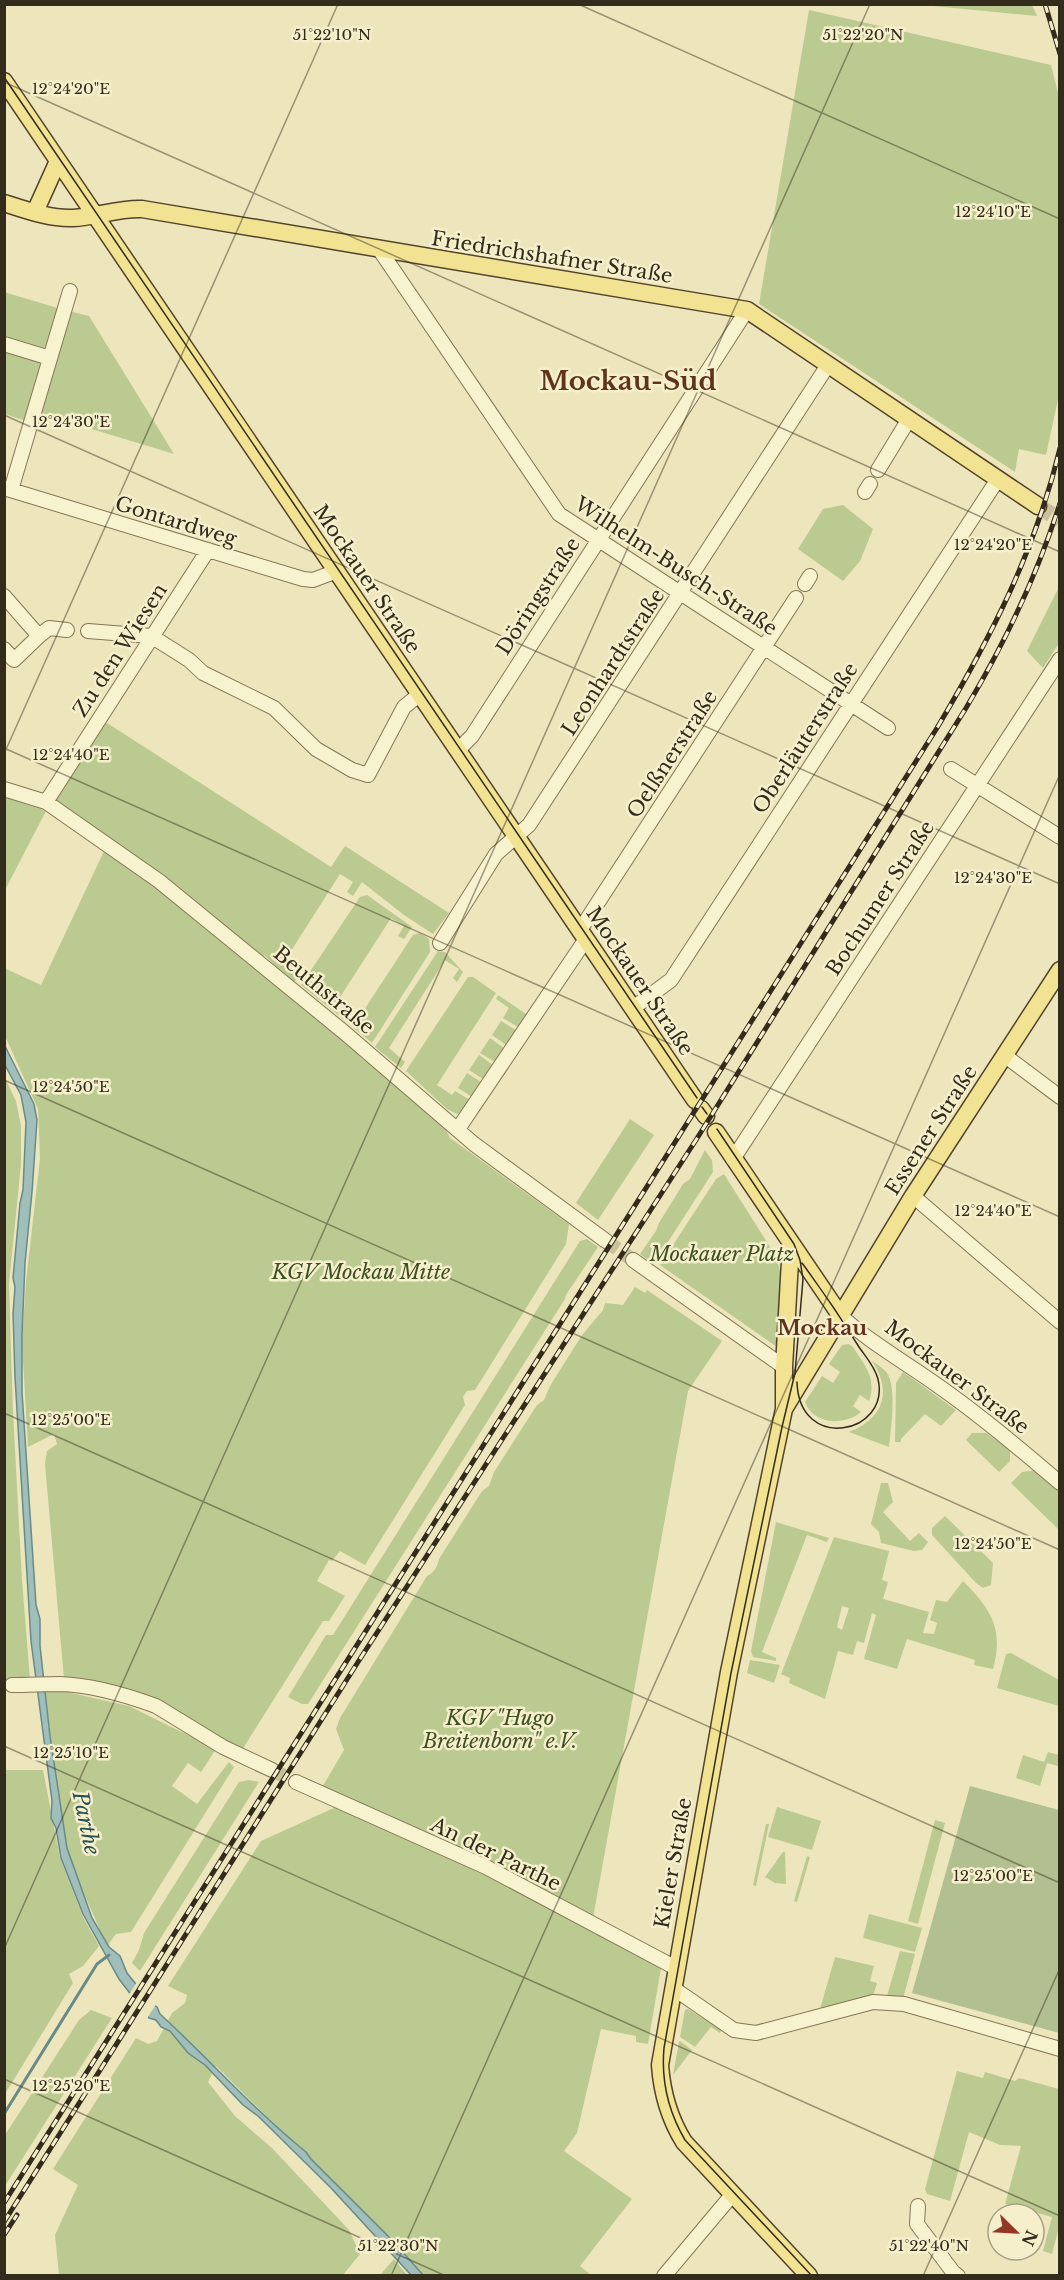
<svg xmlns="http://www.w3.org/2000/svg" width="1064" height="2280" font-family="'Libre Baskerville',serif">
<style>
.green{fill:#bbca91;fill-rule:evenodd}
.cemetery{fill:#b2bf90}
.water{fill:#a0beba;stroke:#688b88;stroke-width:1.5}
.pier{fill:#ede6bc}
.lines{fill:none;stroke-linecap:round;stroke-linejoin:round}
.stream{stroke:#688b88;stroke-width:3}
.minor-tunnel{stroke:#c8c19c;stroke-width:14;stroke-dasharray:14 7;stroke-linecap:butt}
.major-tunnel{stroke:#c8c19c;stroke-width:16;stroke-dasharray:16 8;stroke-linecap:butt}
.minor-casing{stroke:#847656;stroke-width:16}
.major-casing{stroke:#52432b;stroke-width:19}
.minor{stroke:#f8f3cf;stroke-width:14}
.major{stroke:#f2e392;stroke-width:16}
.tram{stroke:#332b1b;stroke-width:1.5}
.rail-casing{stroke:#332b1b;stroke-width:5}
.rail{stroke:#f5efcc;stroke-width:3;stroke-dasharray:9;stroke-linecap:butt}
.ticks{fill:none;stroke:#332b1b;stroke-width:1.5;stroke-opacity:0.45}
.labels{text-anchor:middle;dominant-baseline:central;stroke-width:5;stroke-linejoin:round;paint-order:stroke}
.street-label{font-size:20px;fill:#332b1b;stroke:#f5efcc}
.park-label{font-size:20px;font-style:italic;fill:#3d5021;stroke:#f5efcc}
.neighbourhood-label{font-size:21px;font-weight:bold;fill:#60341a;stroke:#f5efcc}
.water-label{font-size:21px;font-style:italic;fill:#2a5053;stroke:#f5efcc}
.district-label{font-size:26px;font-weight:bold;fill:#60341a;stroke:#f5efcc}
.ticks-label{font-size:15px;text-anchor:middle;fill:#332b1b;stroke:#f5efcc;stroke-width:5;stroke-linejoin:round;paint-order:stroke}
</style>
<rect width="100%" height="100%" fill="#ede6bc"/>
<path class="green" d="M923 5H1032L1037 16Z
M809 10 1051 65 1060 101V390L1046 455 1019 449 1015 472 759 304Z
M4 292 61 309 49 349 5 336Z
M69 311 89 316 174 454 39 413Z
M4 349 45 361 26 421 5 414Z
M843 505 873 529 860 561 843 581 798 549 823 509Z
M1059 587V643L1043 668 1027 651Z
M104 721 331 867 345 846 449 913 433 934 404 915 362 882 353 896 347 892 353 882 340 874 284 962 300 974 295 981H291L264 955 262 957 162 876 55 799Z
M5 797 46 811 5 890 4 797Z
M105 849 154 885 360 1052V1057L367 1062H371L446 1130 450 1138 569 1224 566 1244 475 1390 467 1391 463 1397 465 1405 365 1565 340 1551 332 1561 329 1560 317 1581 345 1596 329 1621H323L242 1750 172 1710 64 1679 45 1464 47 1451 57 1444 54 1434 28 1447 22 1343 26 1281 40 1159 38 1109 5 1036 4 968 41 985Z
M367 895 412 927 404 939 398 936 404 926 391 918 335 1005 352 1017 347 1022 301 985 360 897Z
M420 933 429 939 430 952 372 1043 353 1027 413 935Z
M438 951 445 952 463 972 457 982 453 978 459 969 445 960 389 1048 405 1062 401 1068 375 1047Z
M468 977H473L496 993 437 1085 452 1095 455 1091 470 1100 463 1111 457 1114 447 1109 406 1071Z
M498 995 526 1014 518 1027 503 1018 509 1008 496 999Z
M501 1021 516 1030 506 1045 492 1035Z
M490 1038 504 1048 495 1062 480 1053Z
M479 1055 493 1065 483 1079 469 1070Z
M467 1073 481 1082 472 1097 458 1088Z
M4 1076 16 1101 21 1126V1164L9 1284 13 1412 22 1580 30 1679 5 1680Z
M630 1119 654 1135 598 1220 576 1203Z
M705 1150 712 1160 713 1172 657 1259 652 1263 640 1254 656 1231 659 1223 683 1184 690 1179Z
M724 1174 775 1255C787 1282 779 1318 777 1347L660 1265 716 1179Z
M587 1239 598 1247 566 1295 565 1299 308 1704H302L288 1697 326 1635H333L580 1241Z
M635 1287 645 1293 647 1290 722 1341 688 1391 593 1918 321 1789 344 1750 336 1729 340 1718 427 1576C435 1572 437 1567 439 1559L482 1491 489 1486 494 1472 537 1405 544 1400 550 1386 582 1335 603 1310 605 1303 623 1305Z
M849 1344 853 1347C865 1366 877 1378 869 1401L860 1395 853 1406 861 1412C845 1426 813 1425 805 1402L822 1376 833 1383 840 1372 829 1364 842 1345Z
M872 1361C877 1364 883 1368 887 1373 897 1388 891 1429 889 1447L849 1432C883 1418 893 1392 872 1361Z
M903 1372 956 1410 941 1426 925 1414 901 1439V1442H895L896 1383Z
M972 1433H986L1010 1450V1461L999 1472 966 1440Z
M1037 1470 1059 1489V1530L1011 1483 1022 1472Z
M881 1483H888L893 1502 883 1512 910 1541 919 1533 928 1542 922 1550 914 1551 881 1543 879 1532 871 1524Z
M945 1516 993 1563 991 1585 983 1588 976 1583 932 1535V1528Z
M776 1522 829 1538 827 1542 807 1535 762 1652 776 1658V1661L753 1657 751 1651Z
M834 1537 889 1551 882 1580 888 1582 883 1599 929 1612 923 1633 934 1634 937 1623 930 1620 936 1600 947 1602 963 1581C991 1609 1004 1629 993 1669L974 1665 975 1660 907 1639 897 1669 864 1659 876 1615 872 1613 864 1643 857 1641 853 1655 838 1651 825 1699 789 1683 790 1678 781 1674ZM842 1606 849 1608 842 1630 837 1627Z
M1011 1653 1059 1680V1706L997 1688 1006 1654Z
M750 1660 780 1665 774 1683 747 1673Z
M45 1687 129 1706 216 1749 201 1772 188 1763 172 1786 197 1804 229 1762 234 1767 131 1932 116 1934 107 1946 67 1855 59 1815Z
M1048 1752 1059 1755 1058 1766 1047 1763 1040 1786 1016 1778 1023 1755 1044 1762Z
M5 1770H43L60 1858 83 1917 99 1946 83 1966 69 1974 73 1983 5 2094Z
M249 1780 259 1782 140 1971 132 1963 139 1950 144 1933 239 1782Z
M336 1807 358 1813 559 1912 661 1968 648 2044 636 2042V2036L601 2029 577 2133 564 2151 632 2199 580 2266 591 2275H421L363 2213 216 2066 208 2082 235 2116 272 2148 349 2230 360 2254 343 2275H59L55 2235 78 2185 53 2169 136 2038 148 2044 157 2041 172 2013 185 2003 187 1995 168 1986 261 1841Z
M777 1807 821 1821 812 1850 768 1837Z
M935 1820 945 1823 918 1924 908 1921Z
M766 1824H769L756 1886 753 1885Z
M783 1852H785L786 1884 775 1883 765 1877Z
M807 1856 810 1857 797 1902 794 1901Z
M869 1914 922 1928 915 1952 863 1938Z
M900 1951 915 1954 903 1999 887 1996Z
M835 1957 874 1966 870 1981 877 1983 873 1996 820 2009Z
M688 2009 721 2030 720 2033 711 2027 695 2047 680 2037 685 2010Z
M91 2010 112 2018 5 2186V2135L79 2020Z
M680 2041 692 2050 673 2075 679 2042Z
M957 2071 983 2078 985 2072 1015 2081 1019 2078 1059 2089V2227L1052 2254 1043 2251 1052 2217 1005 2204 1021 2146 1000 2145 969 2132 950 2201 927 2194 925 2189Z
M394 2259 407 2275H380Z"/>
<path class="cemetery" d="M970 1786 1059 1810V2033L912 1993Z"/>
<path class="water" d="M4 1044 34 1104 37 1120 32 1192 25 1263 22 1335V1392L36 1605 40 1619V1646L50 1736 67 1848 92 1918 109 1947 120 1956 127 1973 151 2003 157 2007 160 2014C210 2060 254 2110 306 2152L311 2159 392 2240 423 2275H411L331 2188 258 2116 243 2105 205 2065 188 2053 170 2031 161 2027 156 2020 149 2018 119 1979 83 1914 61 1858 56 1828 51 1818 52 1801 31 1641 15 1377 13 1314 15 1287 13 1278 20 1203 23 1190 26 1122 21 1095 5 1065Z"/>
<path class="pier" d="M137 1982 157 2003 146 2020 128 1996Z"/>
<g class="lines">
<path class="stream" d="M4 2114 97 1964 109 1955"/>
<path class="minor-tunnel" d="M606 1241 633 1260
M272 1770 296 1782"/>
<path class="major-tunnel" d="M1038 506 1060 520"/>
<g class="minor-casing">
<path id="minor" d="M379 249 559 514 888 728
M4 344 50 358
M878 470 909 419
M4 488 303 579 313 580 337 571
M11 490 70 291
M865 492 870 484
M805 584 810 576
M4 596 39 636 14 660 4 649
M88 631 151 636 189 660 203 673 274 708 316 749 352 770 368 775 404 707 420 694
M39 636 49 628 67 630
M458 750 472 736 747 310
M951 769 1060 837
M4 789 46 802 159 881 345 1033 474 1144 606 1241
M46 802 208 550
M580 930 796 598
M440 943 496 854 529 825 828 365
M633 1008 671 980 998 479
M1004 1055 1060 1097
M458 1129 586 939
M733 1159 1060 659
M913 1196 1060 1322
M633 1260 784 1367
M840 1315C869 1342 905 1362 937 1385 980 1415 1020 1449 1060 1483
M12 1685C28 1685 44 1684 60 1684 92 1685 126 1695 156 1706L223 1747 272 1770
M296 1782 486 1867 676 1968
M673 1988 734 2030 756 2033 873 2002 904 2004 1060 2049
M918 2206 917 2224 953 2272 958 2276
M664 2276 732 2195"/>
</g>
<g class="major-casing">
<path id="major" d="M4 81 695 1100
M4 203C26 210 50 219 73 218 96 217 118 208 142 209L747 310 1038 506
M35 212 58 161
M701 1109 706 1116
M716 1132 840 1315
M791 1243 784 1367V1409L729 1672 660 2065C662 2093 669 2118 684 2142L809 2276
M784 1409 913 1196 1060 970"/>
</g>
<use href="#minor" class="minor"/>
<use href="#major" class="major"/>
<path class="tram" d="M4 77 697 1098
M702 1107 707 1114
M717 1129 794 1244 800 1260 803 1279 795 1373 782 1427 731 1673 664 2048C661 2081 668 2111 685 2140L812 2276
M797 1382C799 1453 891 1434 878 1379 875 1367 866 1357 859 1347 841 1318 822 1290 802 1263"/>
<g class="rail-casing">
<path id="rail" d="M1045 4 1060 54
M4 2203 937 728C991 637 1035 552 1060 448
M4 2222 358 1662 696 1140 966 708C1005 643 1037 576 1060 503
M4 2235 17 2215"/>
</g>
<use href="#rail" class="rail"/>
</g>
<path class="ticks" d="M578 4 1060 219M4 82 1060 552M4 415 1060 884M4 748 1060 1217M4 754 338 4M4 1080 1060 1550M4 1413 1060 1883M4 1746 1060 2216M4 1949 870 4M4 2079 446 2276M391 2276 1060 774M923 2276 1060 1968"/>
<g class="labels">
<g class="street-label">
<text transform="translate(552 257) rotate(9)">Friedrichshafner Straße</text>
<text transform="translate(176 521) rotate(17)">Gontardweg</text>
<text transform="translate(676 566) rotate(33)">Wilhelm-Busch-Straße</text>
<text transform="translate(367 579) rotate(56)">Mockauer Straße</text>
<text transform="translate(538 596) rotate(-57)">Döringstraße</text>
<text transform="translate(120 650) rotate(-57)">Zu den Wiesen</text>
<text transform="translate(613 662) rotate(-57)">Leonhardtstraße</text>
<text transform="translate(805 738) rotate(-57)">Oberläuterstraße</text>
<text transform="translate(672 754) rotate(-57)">Oelßnerstraße</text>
<text transform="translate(880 898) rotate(-57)">Bochumer Straße</text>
<text transform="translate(640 981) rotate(56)">Mockauer Straße</text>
<text transform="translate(324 990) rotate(40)">Beuthstraße</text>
<text transform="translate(931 1130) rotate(-57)">Essener Straße</text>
<text transform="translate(957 1377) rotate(37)">Mockauer Straße</text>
<text transform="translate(496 1854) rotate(26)">An der Parthe</text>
<text transform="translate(673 1863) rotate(-80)">Kieler Straße</text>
</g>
<g class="park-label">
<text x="722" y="1254">Mockauer Platz</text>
<text x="361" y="1272">KGV Mockau Mitte</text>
<text x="500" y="1718">KGV "Hugo<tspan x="500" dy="23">Breitenborn" e.V.</tspan></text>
</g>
<g class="neighbourhood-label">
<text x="822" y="1328">Mockau</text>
</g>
<g class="water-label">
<text transform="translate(86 1823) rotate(78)">Parthe</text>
</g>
<g class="district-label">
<text x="628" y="381">Mockau-Süd</text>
</g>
</g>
<g class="ticks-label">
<text x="863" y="40">51°22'20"N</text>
<text x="332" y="40">51°22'10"N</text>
<text x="71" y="94">12°24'20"E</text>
<text x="993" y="217">12°24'10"E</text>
<text x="71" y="427">12°24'30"E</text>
<text x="993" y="550">12°24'20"E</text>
<text x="71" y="760">12°24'40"E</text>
<text x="993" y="883">12°24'30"E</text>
<text x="71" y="1092">12°24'50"E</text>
<text x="993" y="1216">12°24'40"E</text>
<text x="71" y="1425">12°25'00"E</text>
<text x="993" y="1549">12°24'50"E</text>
<text x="71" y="1758">12°25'10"E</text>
<text x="993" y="1881">12°25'00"E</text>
<text x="71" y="2091">12°25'20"E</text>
<text x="398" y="2251">51°22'30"N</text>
<text x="929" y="2251">51°22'40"N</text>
</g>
<rect width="1064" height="2280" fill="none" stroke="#332b1b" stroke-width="12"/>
<g transform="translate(1016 2232) rotate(114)"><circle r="28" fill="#f5efcc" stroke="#a7a185" stroke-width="1.5"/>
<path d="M0-4.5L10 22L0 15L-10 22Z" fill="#933726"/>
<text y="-9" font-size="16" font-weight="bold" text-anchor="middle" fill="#332b1b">N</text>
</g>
</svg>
